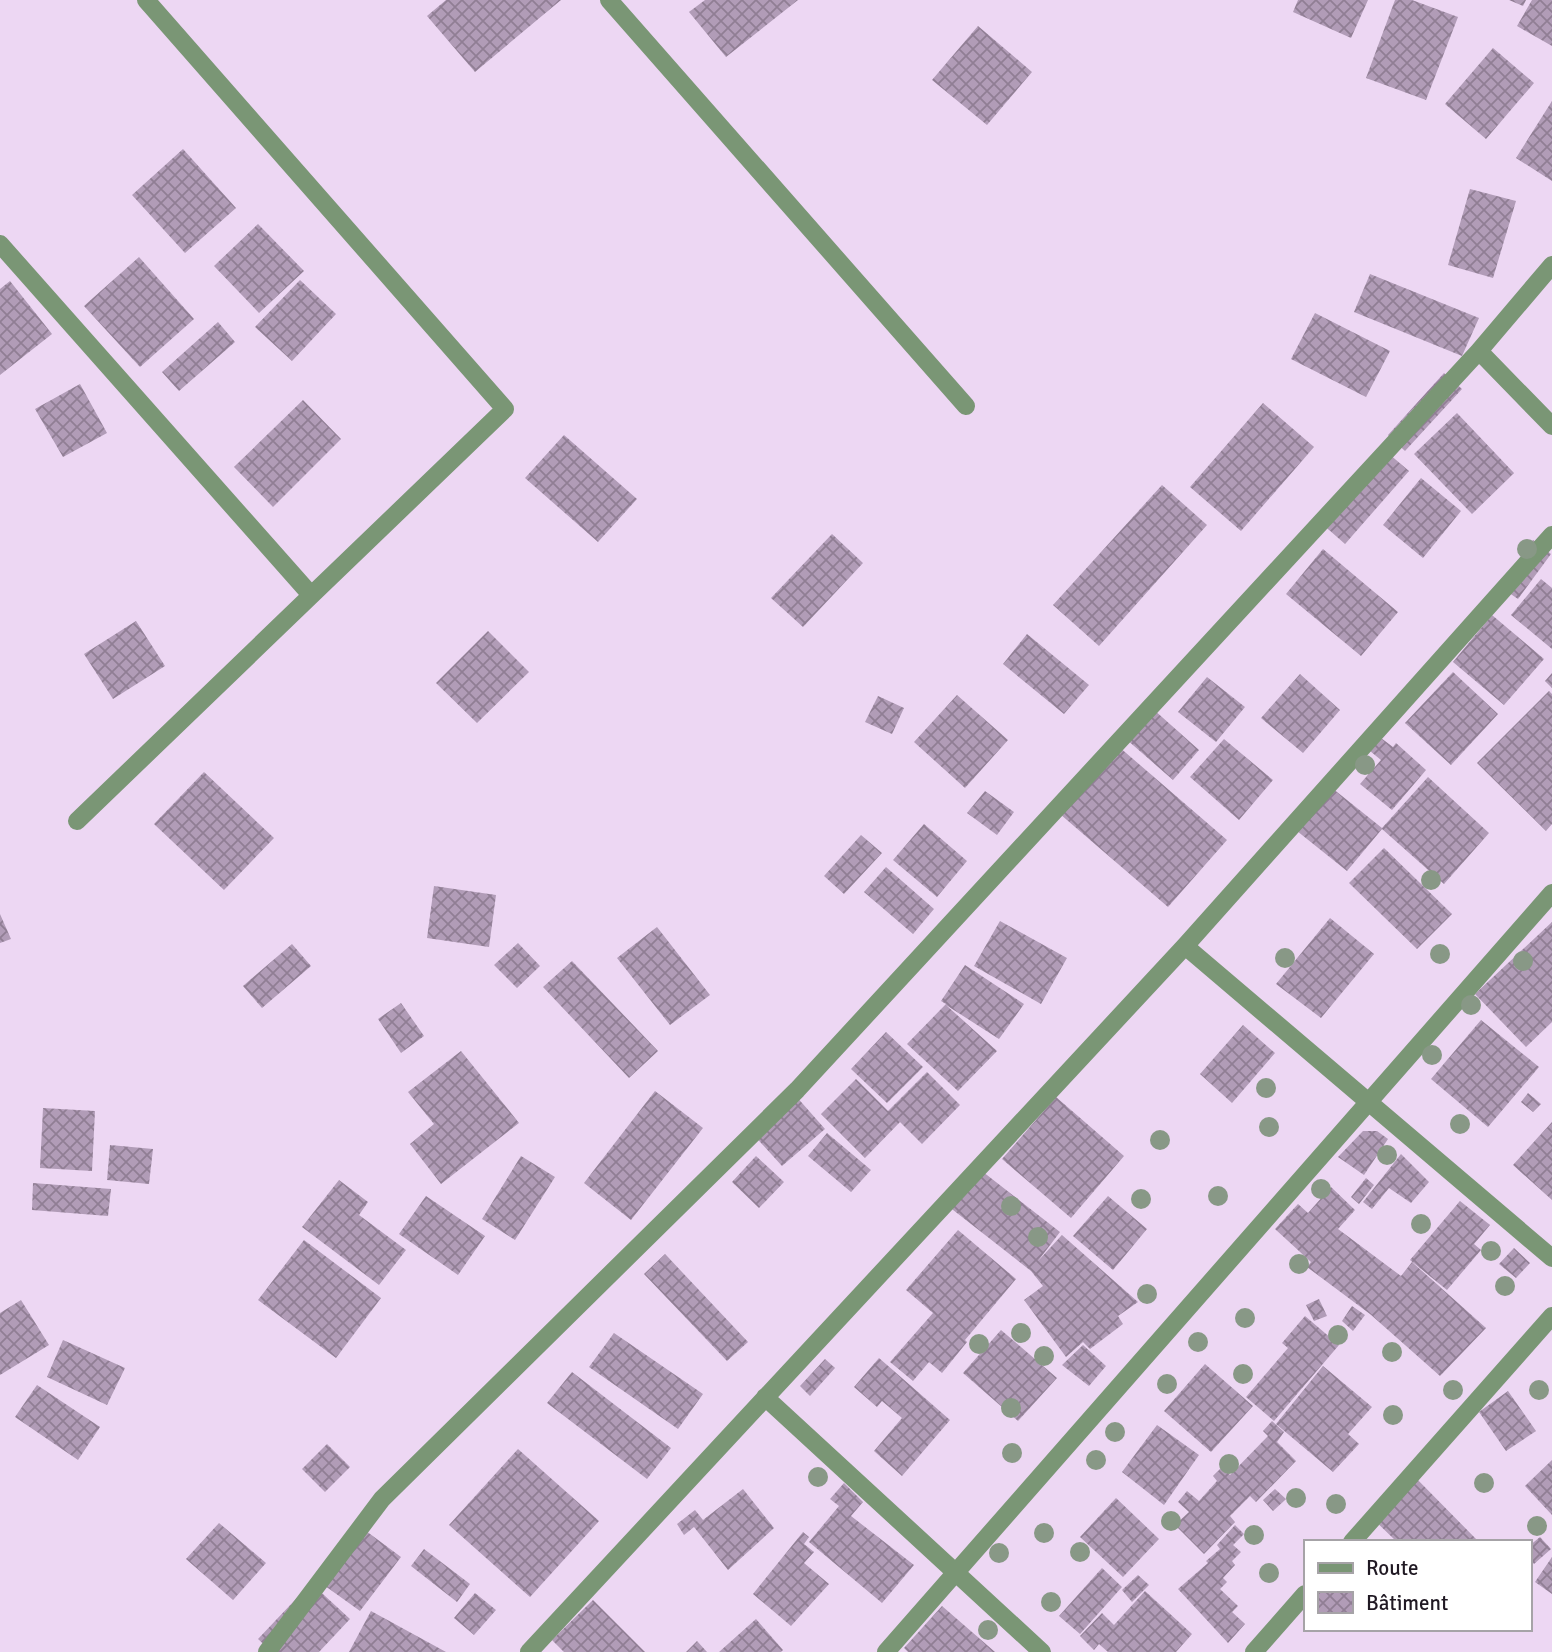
<svg xmlns="http://www.w3.org/2000/svg" width="1552" height="1652" font-family="Signika,sans-serif">
<style>
.building{fill:url(#building-cross-hatch)}
.lines{fill:none;stroke-linecap:round;stroke-linejoin:round}
.minor{stroke:#7a9675;stroke-width:18}
.tree{fill:#889886}
</style>
<defs>
<pattern id="building-cross-hatch" width="8" height="8" patternUnits="userSpaceOnUse" patternTransform="scale(1.75)"><rect width="8" height="8" fill="#b19cb7"/><path d="M0 0l8 8M0 8l8-8" fill="none" stroke="#907e94"/></pattern>
</defs>
<rect width="100%" height="100%" fill="#edd7f3"/>
<path class="building" d="M446 0H561L475 72 427 16Z
M705 0H798L726 57 689 12Z
M1298 0H1368L1351 38 1293 12Z
M1395 0H1412L1458 17 1426 100 1366 78Z
M1509 0H1526L1523 6Z
M1532 0H1552V46L1517 26Z
M978 26 1032 72 987 125 932 80Z
M1493 48 1534 83 1486 139 1445 104Z
M1552 101V181L1516 158Z
M183 149 236 208 185 253 132 195Z
M1470 189 1516 201 1493 278 1448 265Z
M258 224 304 271 259 313 214 266Z
M139 257 194 319 140 367 84 306Z
M1370 274 1479 318 1462 356 1354 312Z
M300 280 336 314 292 361 255 327Z
M10 281 52 334 0 375V289Z
M1315 313 1390 351 1366 397 1291 359Z
M218 322 235 342 179 391 162 372Z
M1444 373 1462 389 1405 451 1388 435Z
M80 384 107 433 63 457 35 409Z
M303 400 341 439 273 507 234 467Z
M1263 403 1314 447 1241 531 1190 487Z
M1457 413 1514 473 1472 514 1414 454Z
M564 435 637 499 598 542 525 478Z
M1382 448 1409 471 1345 544 1319 521Z
M1421 478 1461 511 1423 558 1383 525Z
M1162 485 1207 525 1099 646 1053 605Z
M832 534 863 563 803 627 771 598Z
M1533 540 1551 554 1518 599 1499 586Z
M1323 549 1398 612 1361 656 1286 594Z
M1541 579 1552 588V649L1511 615Z
M1492 615 1544 659 1504 705 1453 662Z
M136 621 165 666 113 699 84 654Z
M488 631 529 672 477 723 436 683Z
M1027 634 1089 685 1064 714 1003 664Z
M1453 672 1498 714 1451 765 1405 723Z
M1552 673V688L1545 681Z
M1300 674 1340 710 1303 753 1261 718Z
M1207 677 1245 707 1216 742 1178 712Z
M1549 691 1552 694V824L1546 831 1477 763Z
M957 695 1008 740 965 788 914 742Z
M878 696 904 708 892 734 865 722Z
M1153 709 1199 750 1173 780 1126 739Z
M1381 738 1393 747 1396 743 1426 770 1392 810 1360 784 1381 760 1370 751Z
M1224 739 1273 780 1239 820 1190 777Z
M1111 740 1227 840 1168 907 1053 808Z
M204 772 274 838 224 890 154 824Z
M1428 777 1489 833 1444 884 1382 829 1347 871 1297 831 1332 788 1382 828Z
M985 791 1014 812 997 835 967 813Z
M924 824 967 861 937 897 893 860Z
M861 835 882 853 844 894 824 876Z
M1384 848 1452 914 1417 949 1349 883Z
M886 867 934 909 913 934 864 892Z
M434 886 496 895 489 947 427 938Z
M0 914 11 939 0 943Z
M1330 918 1374 954 1321 1018 1276 984Z
M1000 921 1067 958 1041 1004 974 966Z
M1552 922V1022L1526 1047 1475 994Z
M657 927 710 995 670 1025 617 958Z
M518 943 540 966 517 988 494 965Z
M292 944 311 966 262 1008 243 986Z
M572 961 658 1051 629 1078 543 987Z
M965 965 1024 1004 999 1039 946 1005 997 1051 958 1091 907 1044 946 1004 941 1001Z
M401 1003 424 1036 401 1053 378 1019Z
M1481 1020 1539 1067 1488 1127 1431 1079Z
M1243 1025 1275 1053 1232 1103 1200 1074Z
M886 1032 923 1067 887 1103 851 1069Z
M461 1051 519 1123 441 1184 410 1144 434 1124 408 1092Z
M927 1072 960 1105 922 1144 900 1122 865 1158 821 1114 856 1079 888 1111Z
M655 1091 703 1128 631 1220 584 1183Z
M1528 1093 1541 1104 1533 1112 1521 1102Z
M795 1095 825 1129 782 1166 752 1133Z
M1056 1097 1124 1156 1071 1218 1002 1159Z
M43 1108 95 1111 92 1171 40 1168Z
M1552 1122V1200L1513 1165Z
M1363 1131H1377L1388 1139 1364 1175 1338 1157Z
M827 1133 871 1170 851 1192 808 1156Z
M110 1145 153 1149 149 1184 107 1180Z
M1401 1154 1429 1182 1411 1203 1389 1188 1372 1209 1363 1202Z
M521 1156 555 1177 515 1240 482 1219Z
M756 1156 784 1182 759 1208 732 1182Z
M978 1168 1060 1232 1038 1261 1062 1235 1138 1302 1118 1316 1123 1324 1090 1349 1083 1342 1066 1357 1024 1300 1043 1286 1031 1271 948 1206Z
M1366 1178 1374 1185 1359 1204 1351 1197Z
M339 1180 368 1202 359 1215 406 1250 379 1285 302 1227Z
M33 1183 111 1189 108 1216 32 1210Z
M1331 1187 1355 1210 1338 1229 1401 1276 1412 1262 1486 1328 1440 1376 1370 1314 1307 1267 1311 1262 1275 1229 1298 1204 1308 1213Z
M426 1196 485 1236 458 1275 399 1234Z
M1108 1196 1147 1229 1113 1270 1073 1236Z
M1460 1201 1490 1225 1474 1244 1481 1250 1447 1290 1410 1260Z
M958 1230 1016 1279 965 1340 967 1342 942 1373 929 1362 913 1381 890 1362 933 1313 906 1290Z
M304 1240 381 1298 336 1358 258 1300Z
M1514 1248 1530 1263 1516 1278 1499 1264Z
M665 1254 748 1342 727 1361 644 1274Z
M1319 1299 1327 1316 1314 1321 1306 1305Z
M21 1300 49 1345 0 1375V1313Z
M1352 1306 1365 1315 1353 1331 1342 1321Z
M1305 1316 1339 1345 1274 1421 1246 1397 1288 1348 1282 1343Z
M1001 1330 1057 1378 1018 1421 963 1373Z
M614 1333 703 1394 678 1429 589 1367Z
M63 1340 125 1368 107 1405 47 1377Z
M1083 1345 1106 1366 1089 1386 1062 1365Z
M879 1358 950 1420 902 1476 874 1451 902 1418 882 1401 877 1407 854 1387Z
M825 1359 835 1368 810 1396 800 1386Z
M1205 1364 1253 1406 1211 1452 1164 1411Z
M1323 1366 1372 1407 1348 1434 1359 1444 1333 1472 1276 1424Z
M572 1372 671 1448 647 1479 547 1403Z
M37 1385 100 1427 78 1460 15 1417Z
M1508 1391 1536 1431 1506 1451 1479 1412Z
M1272 1421 1284 1432 1277 1442 1296 1461 1256 1502 1250 1496 1230 1516 1235 1522 1204 1554 1175 1525 1189 1512 1178 1502 1187 1491 1199 1501 1217 1481 1213 1476 1222 1467 1230 1475 1268 1436 1263 1431Z
M1157 1425 1199 1455 1164 1505 1122 1472Z
M327 1444 350 1467 325 1492 302 1469Z
M518 1449 599 1521 530 1597 449 1525Z
M1552 1460V1515L1525 1486Z
M1410 1472 1479 1542H1397L1368 1514Z
M844 1483 863 1502 851 1516 914 1565 882 1603 809 1542 839 1506 830 1499Z
M743 1489 774 1528 728 1570 694 1527 684 1535 677 1524 695 1510 703 1520Z
M1275 1489 1286 1499 1273 1511 1263 1500Z
M1116 1498 1159 1539 1123 1577 1080 1537Z
M219 1523 266 1563 233 1600 186 1559Z
M1235 1525 1244 1534 1233 1545 1241 1552 1232 1561 1235 1565 1223 1578 1227 1582 1220 1589 1238 1606 1232 1612 1245 1624 1228 1643 1178 1589 1208 1563 1206 1561 1220 1549 1217 1545Z
M362 1528 401 1557 360 1611 321 1583Z
M803 1532 809 1537 804 1544 814 1552 804 1563 829 1584 791 1626 753 1594Z
M1540 1537 1551 1549 1534 1564 1529 1559V1546Z
M424 1549 470 1584 457 1602 411 1566Z
M1552 1557V1594L1535 1582Z
M1102 1568 1122 1587 1080 1634 1059 1616Z
M1138 1575 1149 1585 1132 1602 1122 1590Z
M311 1583 350 1619 319 1652H272L258 1639Z
M1145 1591 1192 1634 1176 1652H1108L1099 1644 1094 1650 1080 1636 1102 1613 1114 1625Z
M475 1593 496 1610 474 1635 454 1618Z
M593 1600 645 1652H564L552 1640Z
M942 1606 995 1652H908L904 1648Z
M371 1611 446 1652H349Z
M756 1619 783 1650 781 1652H719Z
M697 1641 707 1652H686Z"/>
<g class="lines">
<path class="minor" d="M609 0 966 406
M0 244 311 595
M1552 265 1479 351 1552 426
M77 821 505 409 146 0
M1185 946 1552 1258
M765 1397 1042 1652
M1352 1542 1552 1316
M267 1652 382 1499 797 1090 1479 351
M529 1652 1185 946 1552 535
M886 1652 1552 893
M1254 1652 1305 1594"/>
</g>
<g class="tree">
<circle cx="1527" cy="549" r="10"/>
<circle cx="1365" cy="765" r="10"/>
<circle cx="1431" cy="880" r="10"/>
<circle cx="1440" cy="954" r="10"/>
<circle cx="1285" cy="958" r="10"/>
<circle cx="1523" cy="961" r="10"/>
<circle cx="1471" cy="1005" r="10"/>
<circle cx="1432" cy="1055" r="10"/>
<circle cx="1266" cy="1088" r="10"/>
<circle cx="1460" cy="1124" r="10"/>
<circle cx="1269" cy="1127" r="10"/>
<circle cx="1160" cy="1140" r="10"/>
<circle cx="1387" cy="1155" r="10"/>
<circle cx="1321" cy="1189" r="10"/>
<circle cx="1218" cy="1196" r="10"/>
<circle cx="1141" cy="1199" r="10"/>
<circle cx="1011" cy="1206" r="10"/>
<circle cx="1421" cy="1224" r="10"/>
<circle cx="1038" cy="1237" r="10"/>
<circle cx="1491" cy="1251" r="10"/>
<circle cx="1299" cy="1264" r="10"/>
<circle cx="1505" cy="1286" r="10"/>
<circle cx="1147" cy="1294" r="10"/>
<circle cx="1245" cy="1318" r="10"/>
<circle cx="1021" cy="1333" r="10"/>
<circle cx="1338" cy="1335" r="10"/>
<circle cx="1198" cy="1342" r="10"/>
<circle cx="979" cy="1344" r="10"/>
<circle cx="1392" cy="1352" r="10"/>
<circle cx="1044" cy="1356" r="10"/>
<circle cx="1243" cy="1374" r="10"/>
<circle cx="1167" cy="1384" r="10"/>
<circle cx="1453" cy="1390" r="10"/>
<circle cx="1539" cy="1390" r="10"/>
<circle cx="1011" cy="1408" r="10"/>
<circle cx="1393" cy="1415" r="10"/>
<circle cx="1115" cy="1432" r="10"/>
<circle cx="1012" cy="1453" r="10"/>
<circle cx="1096" cy="1460" r="10"/>
<circle cx="1229" cy="1464" r="10"/>
<circle cx="818" cy="1477" r="10"/>
<circle cx="1484" cy="1483" r="10"/>
<circle cx="1296" cy="1498" r="10"/>
<circle cx="1336" cy="1504" r="10"/>
<circle cx="1171" cy="1521" r="10"/>
<circle cx="1537" cy="1526" r="10"/>
<circle cx="1044" cy="1533" r="10"/>
<circle cx="1254" cy="1535" r="10"/>
<circle cx="1080" cy="1552" r="10"/>
<circle cx="999" cy="1553" r="10"/>
<circle cx="1269" cy="1573" r="10"/>
<circle cx="1051" cy="1602" r="10"/>
<circle cx="988" cy="1630" r="10"/>
</g>
<rect x="1304" y="1540" width="228" height="91" fill="#ffffff" stroke="#a6a3a7" stroke-width="2"/>
<rect x="1318" y="1563" width="35" height="10" fill="#7a9675" stroke="#a6a3a7" stroke-width="2"/>
<text x="1366" y="1575" font-size="21" fill="#201923">Route</text>
<rect x="1318" y="1592" width="35" height="21" fill="url(#building-cross-hatch)" stroke="#a6a3a7" stroke-width="2"/>
<text x="1366" y="1610" font-size="21" fill="#201923">Bâtiment</text>
</svg>
